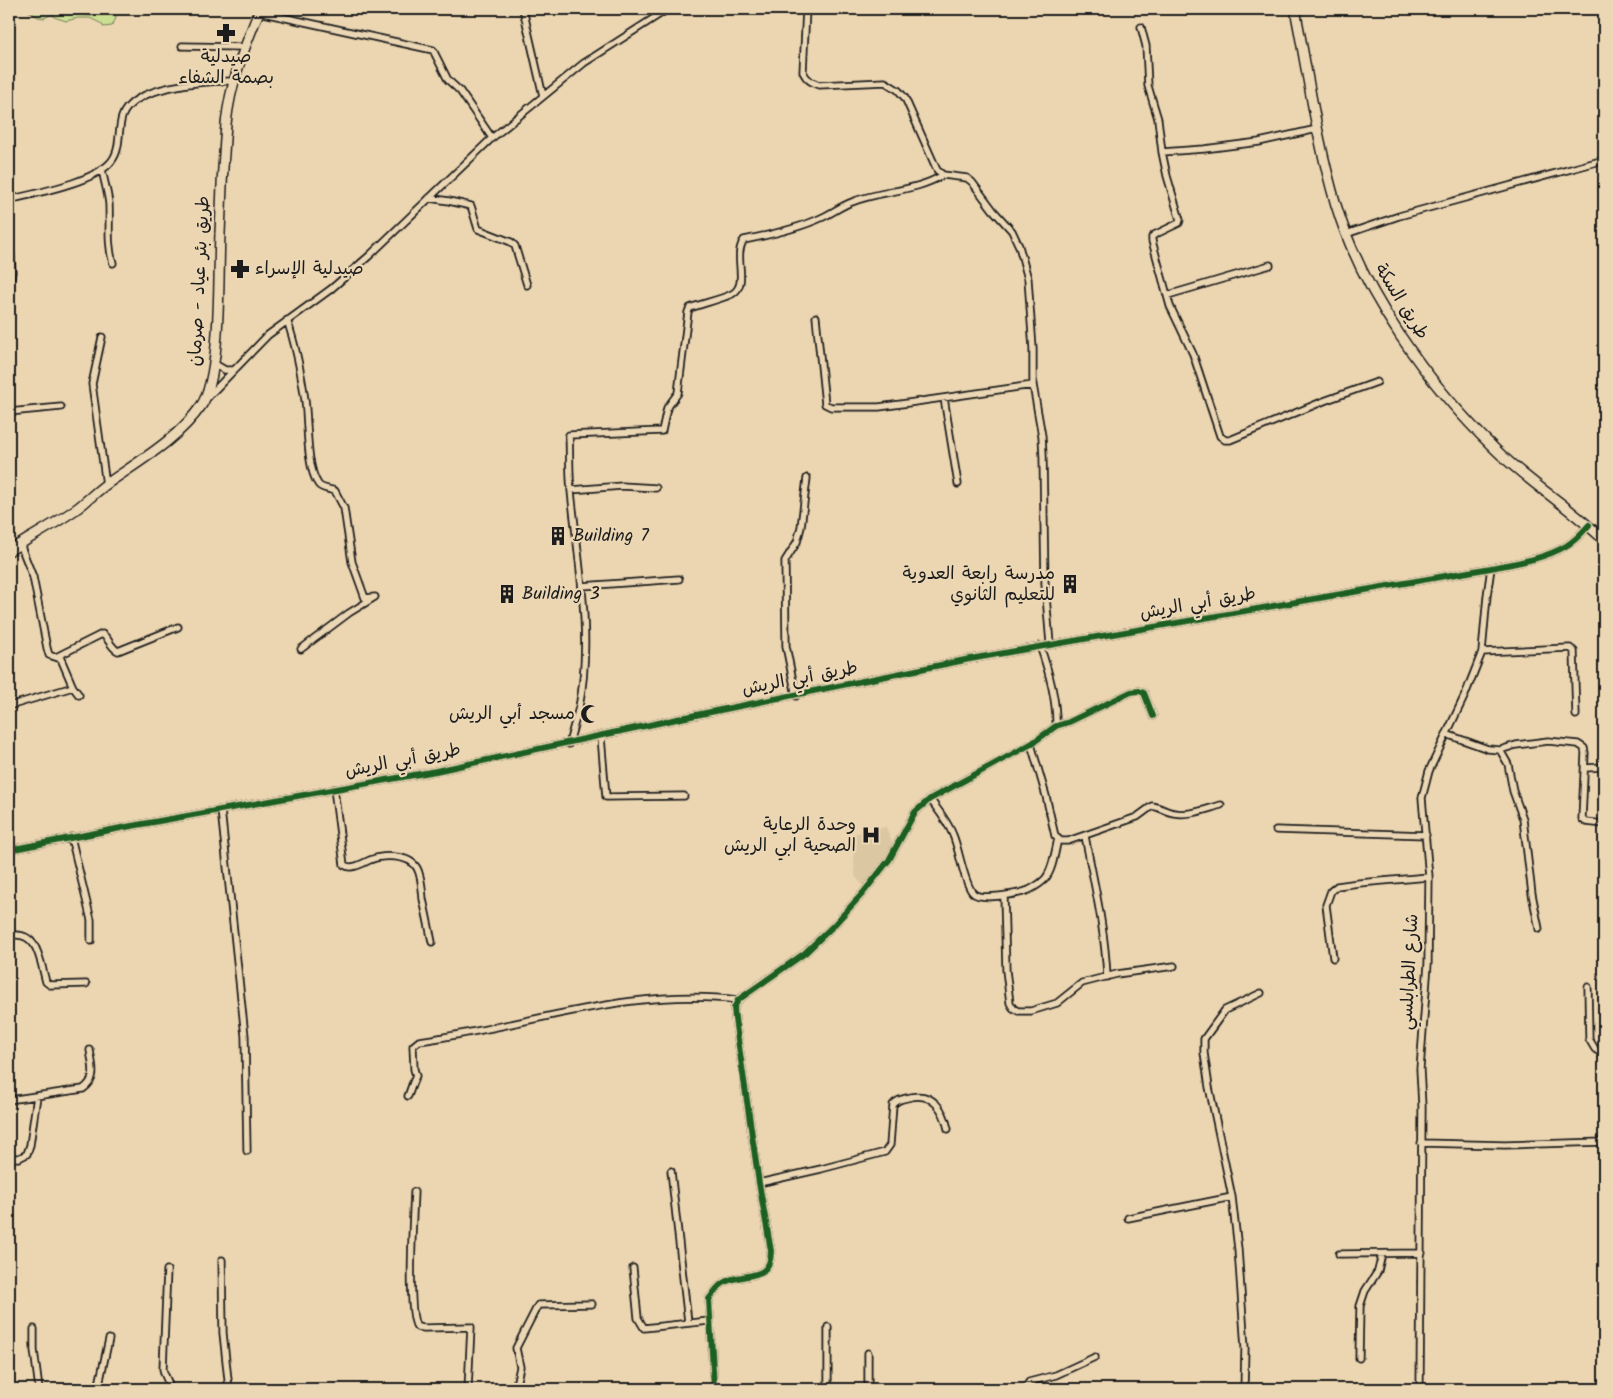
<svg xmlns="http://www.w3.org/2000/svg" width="1613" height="1398" font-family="Kalam,'Playpen Sans Arabic',sans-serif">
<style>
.built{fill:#dbc7a1}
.green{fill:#cbdf93;stroke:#747e58}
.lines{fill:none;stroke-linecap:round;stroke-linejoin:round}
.minor-casing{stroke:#1c1c1c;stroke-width:9}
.primary-casing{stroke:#1c1c1c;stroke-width:12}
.trunk-casing{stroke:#1c1c1c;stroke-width:12}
.minor{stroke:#ecd7b5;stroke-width:5.5}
.primary{stroke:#ecd7b5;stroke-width:9}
.trunk{stroke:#ecd7b5;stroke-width:9}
.cycleway-casing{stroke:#ecd7b5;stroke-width:9}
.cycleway{stroke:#1b5e20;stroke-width:6}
.labels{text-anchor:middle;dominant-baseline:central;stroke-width:4.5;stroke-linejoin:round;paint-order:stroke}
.poi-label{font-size:18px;fill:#1c1c1c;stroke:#ecd7b5;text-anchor:start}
.street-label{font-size:18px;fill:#1c1c1c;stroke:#ecd7b5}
</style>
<rect width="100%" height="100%" fill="#ecd6b1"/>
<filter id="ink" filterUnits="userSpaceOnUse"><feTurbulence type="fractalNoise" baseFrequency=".02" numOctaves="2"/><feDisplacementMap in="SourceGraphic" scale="10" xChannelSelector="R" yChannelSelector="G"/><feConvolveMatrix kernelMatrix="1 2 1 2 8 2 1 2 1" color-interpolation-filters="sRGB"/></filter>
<g filter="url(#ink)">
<path class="built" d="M886 827 893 844 883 859 863 886 855 876 852 834Z"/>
<path class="green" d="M25 9H72L69 11 71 13 93 16C100 9 105 7 115 11L116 18 112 26 103 27 102 24 90 18H78L66 21 54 17 53 14 44 18 38 17Z"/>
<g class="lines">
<g class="minor-casing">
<path id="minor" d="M523 9 543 96
M806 9 803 72C807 80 811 82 819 85L885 82 898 90 905 98 937 170 943 175 967 178 972 182 993 210 1012 231 1019 246 1028 279 1033 349V385L1042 436 1043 456 1045 584 1050 644
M259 12 433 50 448 80 460 91 492 138
M1141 27 1146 46 1148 86 1158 119 1162 152 1204 149 1259 142 1317 129
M182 46 244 47
M1162 152 1167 176 1180 220 1179 223 1154 235 1152 237V241L1170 306 1193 354 1220 436 1225 440H1230L1324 401 1377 382
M102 169C104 181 108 193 109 204 110 225 107 243 113 263
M429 198 449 201 471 206 478 229 511 242 515 246 527 285
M9 200C35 193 90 183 109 164 122 151 117 133 122 117 132 85 206 81 233 81
M9 230 12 272 11 277H9
M1346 234 1399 216 1604 160
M1168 295 1270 265
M816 317 825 404 831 407H879L901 404 1033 385
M287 320C296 346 301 372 305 400 308 421 306 467 318 484 321 489 330 489 335 491L344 508 352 562 365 598 375 597 349 613 301 649
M102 337 92 384 106 485
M213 363 225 370H234
M207 398 268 335 331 289 369 256 492 138 584 63 668 9
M944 398 958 484
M9 412 61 407
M571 490 622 486 656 488
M20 544 33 577 47 648 49 655 61 659 73 687
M582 586 679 579
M1040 646C1048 669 1057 702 1056 726
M1482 652 1570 648 1574 651 1576 715
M56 657 102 634C109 638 110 647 118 651L178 627
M796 696 786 646 785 561 797 542 801 527 807 478
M9 706 73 687 79 695
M1446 734 1488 749 1500 750 1516 745 1548 741 1578 744 1584 748 1585 753 1582 819 1586 822 1604 824
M601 737 606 797 684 796
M569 744C572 731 576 719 579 707 593 638 578 560 571 491 569 473 570 453 569 435L662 431 667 408 678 393 688 312 690 308C703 303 719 300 732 294 750 284 732 256 744 240 770 235 797 229 821 218 832 213 841 206 852 202 882 190 915 192 943 175
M1031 744 1046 796 1055 836 1061 841H1068L1137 817 1152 806C1160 807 1166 812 1174 813 1190 816 1206 809 1221 805
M1500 750 1508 764 1513 791 1523 819 1532 894 1539 929
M1585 768 1604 767
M334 789 344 865C352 870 361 864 370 860 382 855 409 854 417 868 422 877 422 890 423 899 426 913 429 927 432 942
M930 799C938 810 948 822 953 835 959 849 964 883 973 893 980 901 1019 894 1029 890 1033 888 1041 883 1045 879 1053 870 1055 851 1058 839
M221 810 245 1036 247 1151
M1276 830 1426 835
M1085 836C1094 883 1105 929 1107 977
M71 837 91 920V941
M9 850 126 827 436 771 691 716 970 659 1491 568C1516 563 1544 559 1566 546 1575 541 1582 533 1589 525
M1004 896 1006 970 1010 1003 1013 1008 1018 1011H1031L1057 1003 1082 983 1117 974 1174 966
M9 936C38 929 40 961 46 982L50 985 86 984
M1333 958 1326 905 1331 891 1337 886 1359 883 1429 877
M1588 987 1589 1039 1595 1049 1604 1055
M408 1096C411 1089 412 1083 416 1076L414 1069 413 1046 419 1041C525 1027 630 986 738 1000
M9 1100 83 1089C98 1079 92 1065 90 1050
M1421 1143 1505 1145 1604 1142
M9 1158H19L27 1154 30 1145 37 1096
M671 1171 688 1322
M759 1183 821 1169 885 1152 890 1145 893 1105C898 1099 903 1099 911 1097 933 1092 944 1110 948 1129
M414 1192C413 1215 407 1313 417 1327L424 1328 471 1327 468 1389
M1128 1218 1232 1197
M1339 1254 1422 1253
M222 1260 223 1333 229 1389
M633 1268 638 1318 644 1328 709 1321
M167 1270 163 1369C164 1377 170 1381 169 1389
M34 1329V1350L39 1389
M868 1353V1389
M1359 1358 1360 1306 1365 1291 1378 1271 1382 1254
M98 1389 109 1339
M515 1389 520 1367 516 1348 538 1305 592 1304
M714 1389 709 1299C714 1293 717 1286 725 1282 745 1272 771 1282 771 1251L759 1183 735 1019 734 1008 738 1000 805 953 834 925 863 893 889 860 915 812 930 799 1031 744 1056 726 1069 722 1131 692 1139 691 1144 693 1153 716
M828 1389V1327
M1025 1389 1029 1382 1056 1375 1095 1357
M1244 1389 1245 1348 1238 1249 1232 1197 1209 1087 1204 1053V1039L1225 1010 1261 993
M1420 1389 1422 1106 1420 1069 1428 964 1429 877 1422 798 1429 771 1465 695 1482 652 1487 596 1491 568"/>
</g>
<g class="primary-casing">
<path id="primary" d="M1295 9C1308 75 1317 141 1336 205 1363 294 1428 384 1494 448 1528 482 1570 507 1604 540"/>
</g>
<g class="trunk-casing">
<path id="trunk" d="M9 551C32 536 57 523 79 507 89 499 98 490 108 483 141 460 178 439 201 406 222 375 218 274 220 234 221 198 223 161 226 124 230 83 245 46 260 9"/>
</g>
<use href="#minor" class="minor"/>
<use href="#primary" class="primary"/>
<use href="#trunk" class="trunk"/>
<g class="cycleway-casing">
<path id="cycleway" d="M9 850 126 827 436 771 691 716 970 659 1491 568C1516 563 1544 559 1566 546 1575 541 1582 533 1589 525
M714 1389 709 1299C714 1293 717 1286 725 1282 745 1272 771 1282 771 1251L759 1183 735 1019 734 1008 738 1000 805 953 834 925 863 893 889 860 915 812 930 799 1031 744 1056 726 1069 722 1131 692 1139 691 1144 693 1153 716"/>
</g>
<use href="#cycleway" class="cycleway"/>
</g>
</g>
<defs>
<g id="pharmacy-bare" transform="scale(1.5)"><path d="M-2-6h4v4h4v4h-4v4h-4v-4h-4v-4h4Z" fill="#1c1c1c" stroke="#ecd7b5" stroke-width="2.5" paint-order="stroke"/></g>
<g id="building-bare" transform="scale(1.5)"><path d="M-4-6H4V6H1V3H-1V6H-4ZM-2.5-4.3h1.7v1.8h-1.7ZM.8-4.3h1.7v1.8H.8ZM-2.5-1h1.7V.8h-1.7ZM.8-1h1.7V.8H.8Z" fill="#1c1c1c" stroke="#ecd7b5" stroke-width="2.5" paint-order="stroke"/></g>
<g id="mosque-bare" transform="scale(1.5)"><path d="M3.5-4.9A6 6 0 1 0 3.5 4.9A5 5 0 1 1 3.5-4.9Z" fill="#1c1c1c" stroke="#ecd7b5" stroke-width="2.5" paint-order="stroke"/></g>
<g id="hospital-bare" transform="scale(1.5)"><path d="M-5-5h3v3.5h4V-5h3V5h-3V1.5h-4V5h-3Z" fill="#1c1c1c" stroke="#ecd7b5" stroke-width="2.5" paint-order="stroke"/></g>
</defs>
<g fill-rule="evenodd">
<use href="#pharmacy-bare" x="226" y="33"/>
<use href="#pharmacy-bare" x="240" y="269"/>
<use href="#building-bare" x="558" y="536"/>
<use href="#building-bare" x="1070" y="584"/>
<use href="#building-bare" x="507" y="594"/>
<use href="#mosque-bare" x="590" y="714"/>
<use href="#hospital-bare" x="871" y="835"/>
</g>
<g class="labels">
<g class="poi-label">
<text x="226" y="57" text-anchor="middle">صيدلية<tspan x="226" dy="21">بصمة الشفاء</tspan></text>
<text x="255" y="269">صيدلية الإسراء</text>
<text x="573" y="536">Building 7</text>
<text x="1055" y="574" text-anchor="end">مدرسة رابعة العدوية<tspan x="1055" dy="21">للتعليم الثانوي</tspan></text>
<text x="522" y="594">Building 3</text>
<text x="575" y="714" text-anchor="end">مسجد أبي الريش</text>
<text x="856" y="825" text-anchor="end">وحدة الرعاية<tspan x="856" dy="21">الصحية ابي الريش</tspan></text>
</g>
<g class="street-label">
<text transform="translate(200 281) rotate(-87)">طريق بئر عياد - صرمان</text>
<text transform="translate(1401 302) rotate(58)">طريق السكة</text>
<text transform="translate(1198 604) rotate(-10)">طريق أبي الريش</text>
<text transform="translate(800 679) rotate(-11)">طريق أبي الريش</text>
<text transform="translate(403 761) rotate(-11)">طريق أبي الريش</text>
<text transform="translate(1410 972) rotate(-87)">شارع الطرابلسي</text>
</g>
</g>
<rect width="1613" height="1398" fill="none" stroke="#ecd7b5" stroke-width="30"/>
<rect x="15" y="15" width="1583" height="1368" fill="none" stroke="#1c1c1c" stroke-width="2" filter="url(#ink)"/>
</svg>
